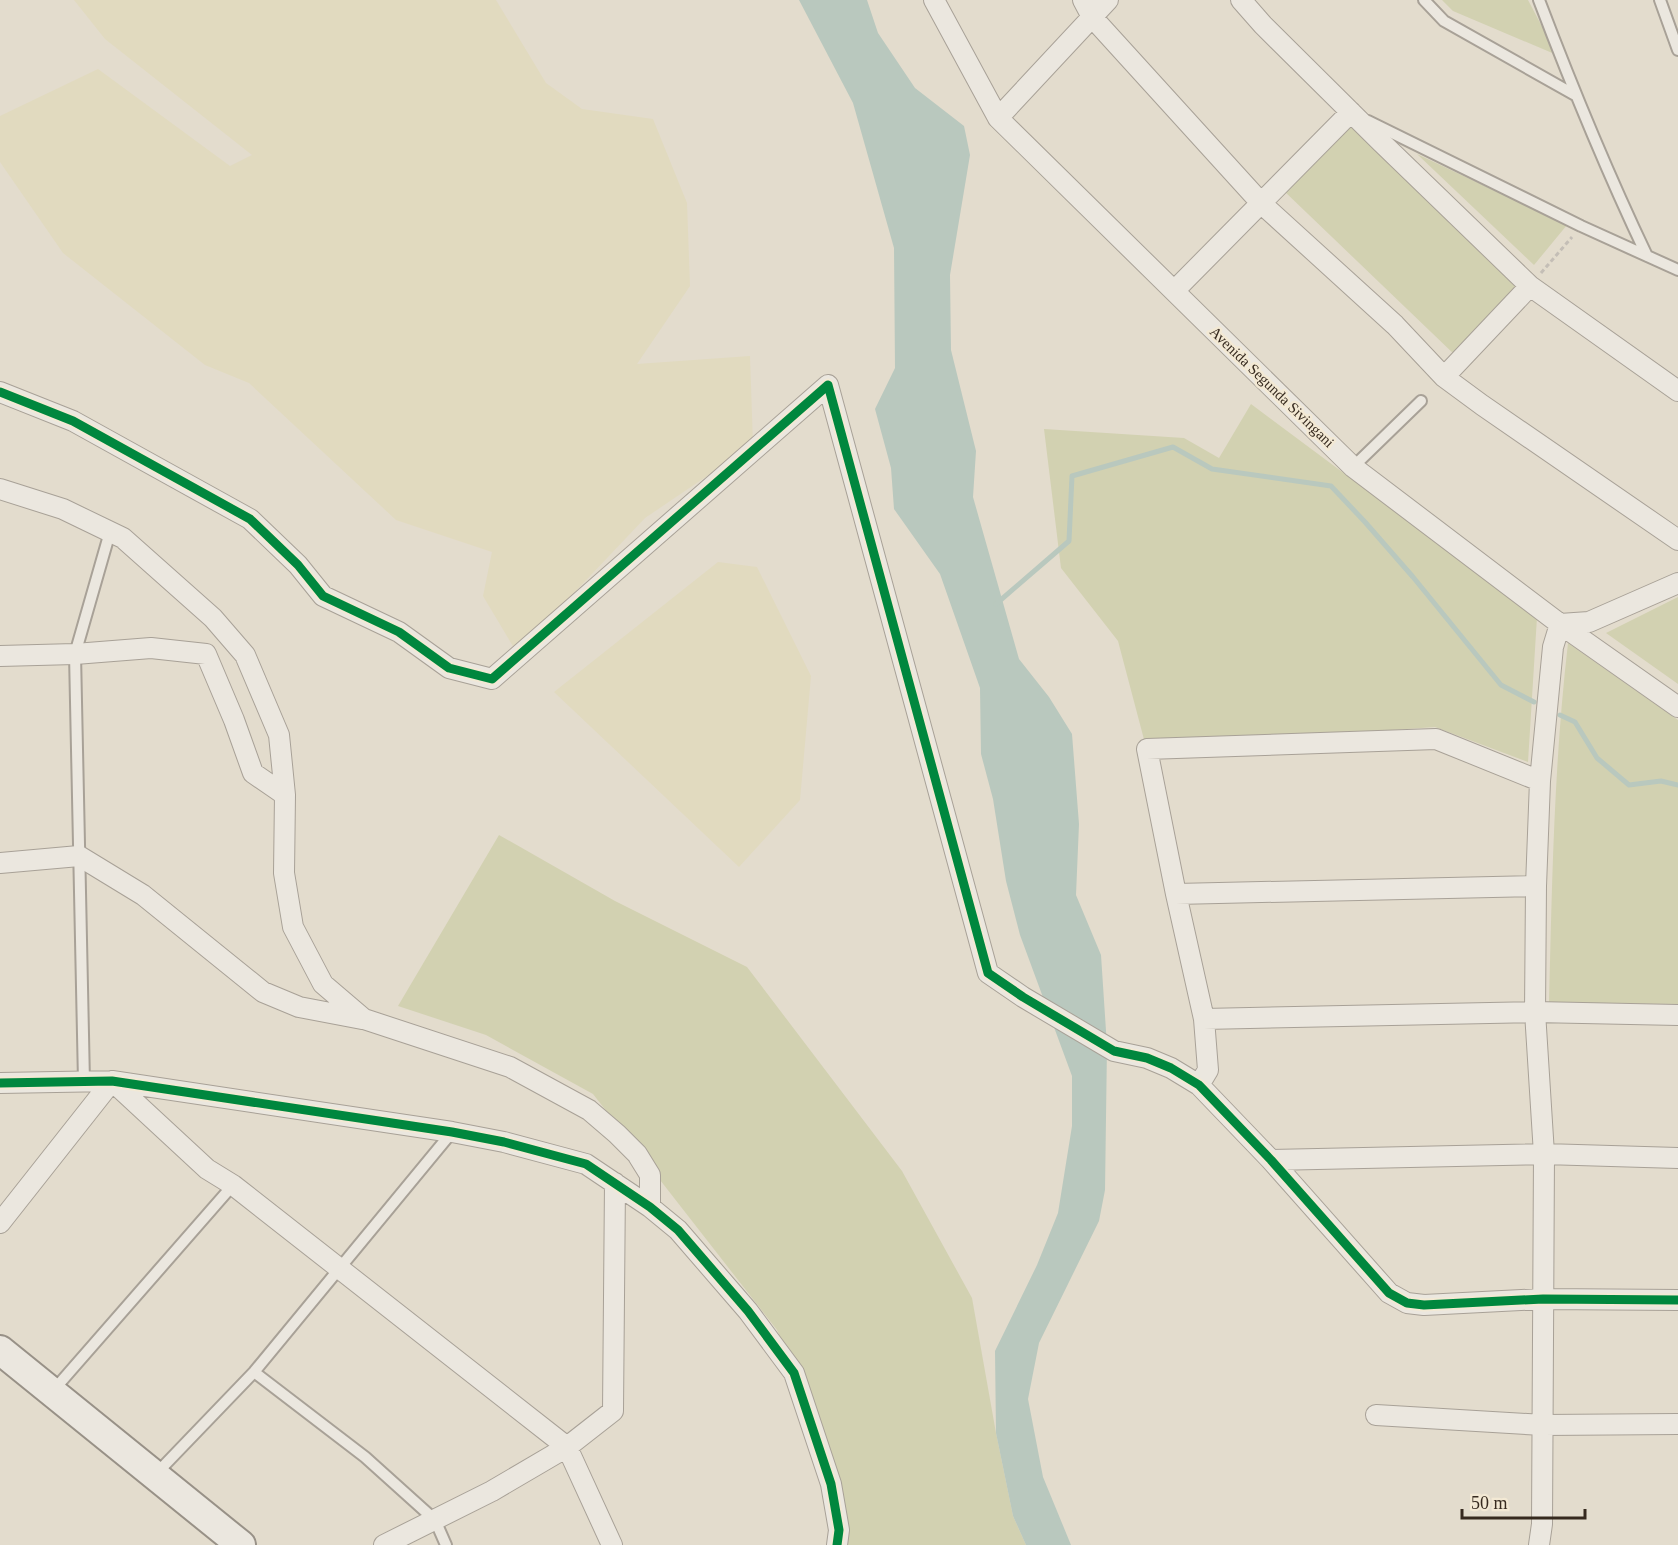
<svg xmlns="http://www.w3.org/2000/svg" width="1678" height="1545" font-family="Georgia,serif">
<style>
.farmland{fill:#e1dabf}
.green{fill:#d2d1b1}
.water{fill:#b9c8be}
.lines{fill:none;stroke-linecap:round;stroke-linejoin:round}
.stream{stroke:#b9c8be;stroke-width:5}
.lane-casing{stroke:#a8a197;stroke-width:14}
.street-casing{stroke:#a8a197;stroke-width:22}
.secondary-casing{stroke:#989187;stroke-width:32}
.path{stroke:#c4beb6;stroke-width:3;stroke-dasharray:4.5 3;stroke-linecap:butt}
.lane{stroke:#ebe7df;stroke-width:10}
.street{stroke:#ebe7df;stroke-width:20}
.secondary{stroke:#ebe7df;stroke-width:28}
.cycleway-casing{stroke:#f3e9d4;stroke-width:13}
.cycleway{stroke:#00873e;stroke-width:9}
.labels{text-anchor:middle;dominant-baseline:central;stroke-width:5;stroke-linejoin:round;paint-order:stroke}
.street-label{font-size:15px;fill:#362a1f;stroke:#f3e9d4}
</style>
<rect width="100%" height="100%" fill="#e3dccd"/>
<path class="farmland" d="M74 0H496L546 83 582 109 653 119 687 203 690 286 637 364 750 356 753 445 645 518 517 653 483 596 492 552 396 520 249 383 205 365 63 253 0 162V116L98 69 230 166 252 155 105 39Z
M718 562 757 567 811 676 800 800 739 867 554 692Z"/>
<path class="green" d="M1442 0H1528L1557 55 1453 11Z
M1351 119 1523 285 1456 356 1283 190Z
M1417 154 1567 225 1534 265Z
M1251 404 1537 617 1528 762 1435 727 1146 747 1118 641 1061 568 1044 429 1184 438 1219 458Z
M1678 597V684L1606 633Z
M1568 643 1678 720V1004L1549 1003C1552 882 1554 764 1568 643Z
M499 835 615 901 747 967 902 1171 972 1298 996 1433 1013 1516 1026 1545H837V1473L777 1330 593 1094 486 1035 398 1006Z"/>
<path class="water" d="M799 0H867L878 33 915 88 964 126 970 155 950 275 951 350 976 451 973 497 1019 659 1049 697 1072 734 1079 824 1076 895 1101 955 1107 1046 1105 1190 1099 1221 1039 1343 1028 1399 1043 1477 1071 1545H1026L1013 1516 996 1433 995 1351 1037 1265 1058 1213 1072 1126V1076L1020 935 1006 881 993 799 981 754 980 688 940 574 894 509 891 468 875 409 895 368 894 248 853 103Z"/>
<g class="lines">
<path class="stream" d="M996 604 1069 541 1072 476 1173 447 1212 469 1331 486 1365 522 1413 577 1501 685 1534 702
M1560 715 1575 722 1597 758 1629 785 1661 781 1678 785"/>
<g class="lane-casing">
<path id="lane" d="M1424 0 1444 21 1575 95
M1539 0C1572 87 1607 172 1647 256
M1660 0 1678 50
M1368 121 1581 226 1678 270
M1353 467 1421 401
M84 1082 75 654 110 532
M254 1372 365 1457 435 1520 446 1545
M52 1392 233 1185
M155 1475 254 1372 452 1132"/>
</g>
<g class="street-casing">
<path id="street" d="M934 0 998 118 1353 467 1560 624 1678 707
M1083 0 1092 17 1262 204 1395 325 1444 377 1482 405 1678 540
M1241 0 1263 25 1381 142 1530 286 1678 391
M998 118 1108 0
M1174 291 1351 112
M1444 377 1530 286
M0 392 73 421 250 519 298 565 323 596 399 632 449 668 492 679 828 385 988 973 1023 997 1114 1051 1147 1058 1171 1068 1199 1085 1271 1160 1389 1293 1407 1303 1424 1305 1543 1299 1678 1300
M0 489 63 509 123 538 213 618 245 655 279 735 285 795 284 873 293 927 323 984 364 1019 510 1067 589 1110 617 1134 637 1154 650 1175V1207
M0 656 75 654 151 648 206 654 234 720 253 773 285 795
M0 863 79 856 143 895 263 992 299 1007 362 1019
M1176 894 1536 886
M1204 1019 1535 1012 1678 1015
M0 1083 112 1081 452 1132 504 1142 586 1164 650 1207 678 1230 748 1311 794 1373 831 1484 839 1530 837 1545
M1199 1085 1208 1070 1204 1019 1176 894 1147 749 1436 739 1540 781
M1271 1160 1544 1154 1678 1158
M0 1223 112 1081 207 1169 233 1185 567 1447 612 1545
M1376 1415 1543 1425 1678 1424
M384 1545 492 1491 567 1447 613 1411 615 1183
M1539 1545 1542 1524 1544 1154 1535 1012 1536 886 1540 781 1553 647 1560 624 1589 622 1678 583"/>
</g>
<g class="secondary-casing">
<path id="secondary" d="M0 1350 241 1545"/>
</g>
<path class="path" d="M1541 273 1572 237"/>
<use href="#lane" class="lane"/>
<use href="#street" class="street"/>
<use href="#secondary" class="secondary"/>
<g class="cycleway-casing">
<path id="cycleway" d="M0 392 73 421 250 519 298 565 323 596 399 632 449 668 492 679 828 385 988 973 1023 997 1114 1051 1147 1058 1171 1068 1199 1085 1271 1160 1389 1293 1407 1303 1424 1305 1543 1299 1678 1300
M0 1083 112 1081 452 1132 504 1142 586 1164 650 1207 678 1230 748 1311 794 1373 831 1484 839 1530 837 1545"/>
</g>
<use href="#cycleway" class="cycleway"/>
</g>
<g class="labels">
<g class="street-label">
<text transform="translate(1272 387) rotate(44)">Avenida Segunda Sivingani</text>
</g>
</g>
<path d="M1462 1509v9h123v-9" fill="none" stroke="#362a1f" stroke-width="3"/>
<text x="1471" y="1509" font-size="18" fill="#362a1f" stroke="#f3e9d4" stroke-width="4.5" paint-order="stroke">50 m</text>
</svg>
